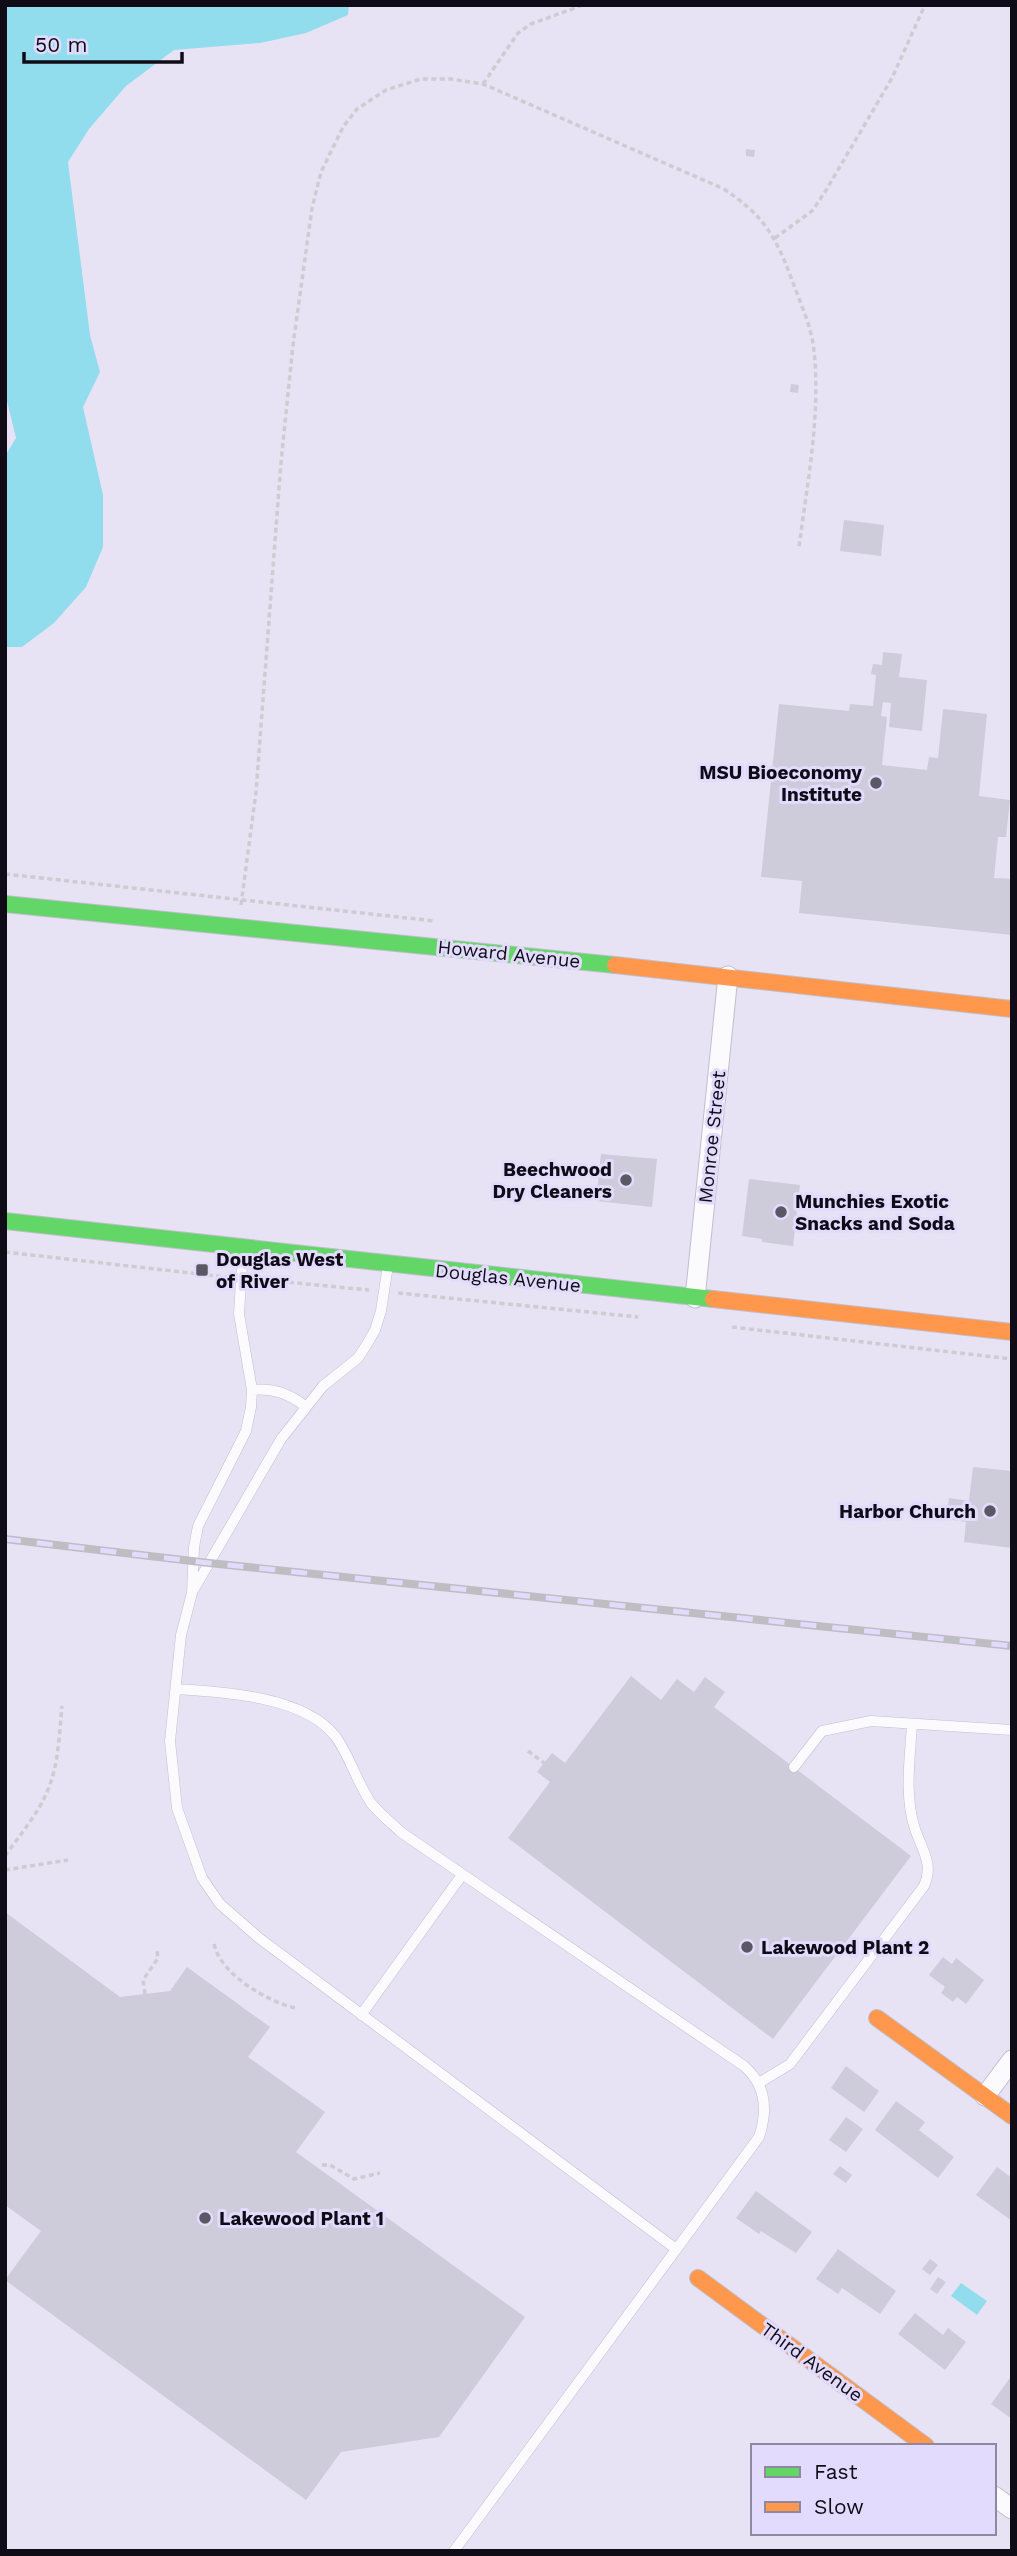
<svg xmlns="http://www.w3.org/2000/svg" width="1017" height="2556" font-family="'Work Sans',sans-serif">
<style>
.water{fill:#92dded}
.building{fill:#cecbda}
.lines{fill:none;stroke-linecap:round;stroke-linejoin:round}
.lane-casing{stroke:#c1becc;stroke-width:11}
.street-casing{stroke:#c1becc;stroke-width:21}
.fast-casing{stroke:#c1becc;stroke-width:18}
.slow-casing{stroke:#c1becc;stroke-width:18}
.path{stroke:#cdccd0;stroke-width:3.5;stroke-dasharray:5 3.5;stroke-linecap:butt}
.lane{stroke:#fbfbfe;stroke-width:10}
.street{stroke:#fbfbfe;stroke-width:19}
.fast{stroke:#63d668;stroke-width:16}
.slow{stroke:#ff974d;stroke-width:16}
.rail-casing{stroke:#bebdc2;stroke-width:8}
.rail{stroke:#e3dbfd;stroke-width:5;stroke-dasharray:16;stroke-linecap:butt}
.poi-dot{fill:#5b5765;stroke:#e3dbfd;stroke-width:2.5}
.labels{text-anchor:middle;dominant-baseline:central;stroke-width:6;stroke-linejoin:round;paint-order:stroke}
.poi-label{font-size:19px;font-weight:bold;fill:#0f0c17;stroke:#e3dbfd;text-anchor:start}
.street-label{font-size:19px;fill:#0f0c17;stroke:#e3dbfd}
</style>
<rect width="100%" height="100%" fill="#e7e3f5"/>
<path class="water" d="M5 5H349L348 15 306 33 260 43 174 50 126 86 89 129 68 162 90 335 100 372 83 407 103 495V547L86 587 54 623 22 647H5V456L16 438 5 393Z
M961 2283 987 2301 977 2315 951 2296Z"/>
<path class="building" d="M746 149 755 150 754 157 746 156Z
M791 384 799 385 798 393 790 392Z
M844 520 884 525 881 556 840 551Z
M883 652 902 654 899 677 927 680 922 731 889 727 891 703 883 702 881 716 887 717 882 765 927 770 929 757 938 758 943 709 987 714 979 796 1010 800 1006 837H998L994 878 1012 879V935L799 913 802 881 761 877 779 704 849 711 850 704 873 706 876 675 871 674 873 664 882 665Z
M601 1154 657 1159 652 1207 596 1201Z
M749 1179 800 1185 793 1246 762 1242V1239L742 1236Z
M973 1467 1012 1471V1548L964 1542 966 1522 946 1519 949 1498 969 1501Z
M631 1676 661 1700 677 1679 694 1692 705 1677 725 1692 714 1707 911 1856 773 2039 508 1838 550 1782 537 1772 544 1763 552 1753 565 1763Z
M5 1912 120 1997 170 1991 187 1967 270 2027 248 2057 325 2112 296 2152 525 2317 439 2437 341 2452 306 2500 5 2280 41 2231 5 2205Z
M943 1957 952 1964 956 1958 984 1980 966 2004 957 1997 953 2002 941 1993 945 1987 929 1975Z
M846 2066 879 2091 864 2112 831 2088Z
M896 2101 925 2122 919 2130 954 2157 938 2178 875 2130Z
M846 2117 863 2129 846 2152 829 2140Z
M840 2166 852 2175 846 2183 833 2174Z
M997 2167 1012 2178V2221L976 2195Z
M756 2191 812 2232 796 2253 761 2231 759 2234 736 2218Z
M838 2249 896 2291 880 2314 842 2288 838 2294 816 2279Z
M930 2259 938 2265 930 2275 922 2269Z
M938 2277 946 2282 937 2294 930 2289Z
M915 2313 943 2335 948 2328 966 2342 945 2370 898 2334Z
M1012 2375V2419L991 2404Z"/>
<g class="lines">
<g class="lane-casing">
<path id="lane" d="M243 1249 239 1314 252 1390 251 1407 246 1431 198 1526 194 1547 192 1593 181 1635 170 1741 177 1808 202 1878 220 1904 259 1938 676 2249
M252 1390C273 1388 288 1393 305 1406
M194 1589 281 1439 323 1386 358 1358 367 1344 375 1330 381 1311 388 1265
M176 1689C224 1692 305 1696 336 1737 350 1757 357 1782 371 1803 380 1814 391 1823 402 1833L744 2066C766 2085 768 2110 759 2137L454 2551
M794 1767 822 1731 871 1721 1012 1730
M361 2015 462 1875
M759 2083 790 2064 924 1886C934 1864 922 1850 915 1829 904 1795 910 1759 912 1724"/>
</g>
<g class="street-casing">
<path id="street" d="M695 1298 728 976
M985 2096 1012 2060
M994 2496 1012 2509"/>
</g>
<g class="fast-casing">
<path id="fast" d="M5 904 615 965
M5 1221 713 1299"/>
</g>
<g class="slow-casing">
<path id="slow" d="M615 965 1012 1009
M713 1299 1012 1332
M877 2018 1012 2116
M698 2278 926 2446"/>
</g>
<path class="path" d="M483 84 518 33 531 24 583 5
M775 238 812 211 825 192 892 78 925 5
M5 874 435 921
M241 905 256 792 281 462 293 345 312 208 321 172 343 127 357 109 386 90 421 79H451L483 84 724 189C764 216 775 235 792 280 800 302 812 328 814 351 821 414 807 485 799 547
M5 1252 226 1277
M255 1279 369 1290
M398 1293 638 1317
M732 1327 1012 1359
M528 1751 544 1763
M5 1856C20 1835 37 1815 47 1792 59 1765 59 1734 62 1706
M5 1870 68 1860
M214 1944C221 1975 267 2001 295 2008
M145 1994 143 1980 158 1958 157 1951
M322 2165H330L354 2179 380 2173"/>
<use href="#lane" class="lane"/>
<use href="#street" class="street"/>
<use href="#fast" class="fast"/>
<use href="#slow" class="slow"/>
<g class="rail-casing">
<path id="rail" d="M5 1539 209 1563 1012 1646"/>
</g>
<use href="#rail" class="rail"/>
</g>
<g class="poi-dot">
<circle cx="876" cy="783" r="7"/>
<circle cx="626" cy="1180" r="7"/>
<circle cx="781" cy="1212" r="7"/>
<rect x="195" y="1263" width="14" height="14" rx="3.5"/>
<circle cx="990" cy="1511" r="7"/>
<circle cx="747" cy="1947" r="7"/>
<circle cx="205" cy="2218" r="7"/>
</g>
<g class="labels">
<g class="poi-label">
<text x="862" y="772" text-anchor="end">MSU Bioeconomy<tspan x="862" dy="22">Institute</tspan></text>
<text x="612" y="1169" text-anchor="end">Beechwood<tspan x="612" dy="22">Dry Cleaners</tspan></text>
<text x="795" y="1201">Munchies Exotic<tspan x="795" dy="22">Snacks and Soda</tspan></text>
<text x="216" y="1259">Douglas West<tspan x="216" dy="22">of River</tspan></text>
<text x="976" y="1511" text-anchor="end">Harbor Church</text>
<text x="761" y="1947">Lakewood Plant 2</text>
<text x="219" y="2218">Lakewood Plant 1</text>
</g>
<g class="street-label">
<text transform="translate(509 954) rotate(6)">Howard Avenue</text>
<text transform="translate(712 1137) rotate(-84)">Monroe Street</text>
<text transform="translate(508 1278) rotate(6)">Douglas Avenue</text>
<text transform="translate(812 2362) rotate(36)">Third Avenue</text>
</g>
</g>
<rect width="1017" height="2556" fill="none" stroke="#0f0c17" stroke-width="14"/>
<rect x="751" y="2444" width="245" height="91" fill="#e3dbfd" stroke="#8e88a1" stroke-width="2"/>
<rect x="765" y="2467" width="35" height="10" fill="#63d668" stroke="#8e88a1" stroke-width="2"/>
<text x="814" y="2479" font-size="21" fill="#0f0c17">Fast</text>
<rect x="765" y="2502" width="35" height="10" fill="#ff974d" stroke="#8e88a1" stroke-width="2"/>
<text x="814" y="2514" font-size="21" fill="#0f0c17">Slow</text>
<path d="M24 52v10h158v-10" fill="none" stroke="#0f0c17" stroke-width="3.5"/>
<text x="35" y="52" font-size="21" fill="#0f0c17" stroke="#e3dbfd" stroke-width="5" paint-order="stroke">50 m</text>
</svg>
